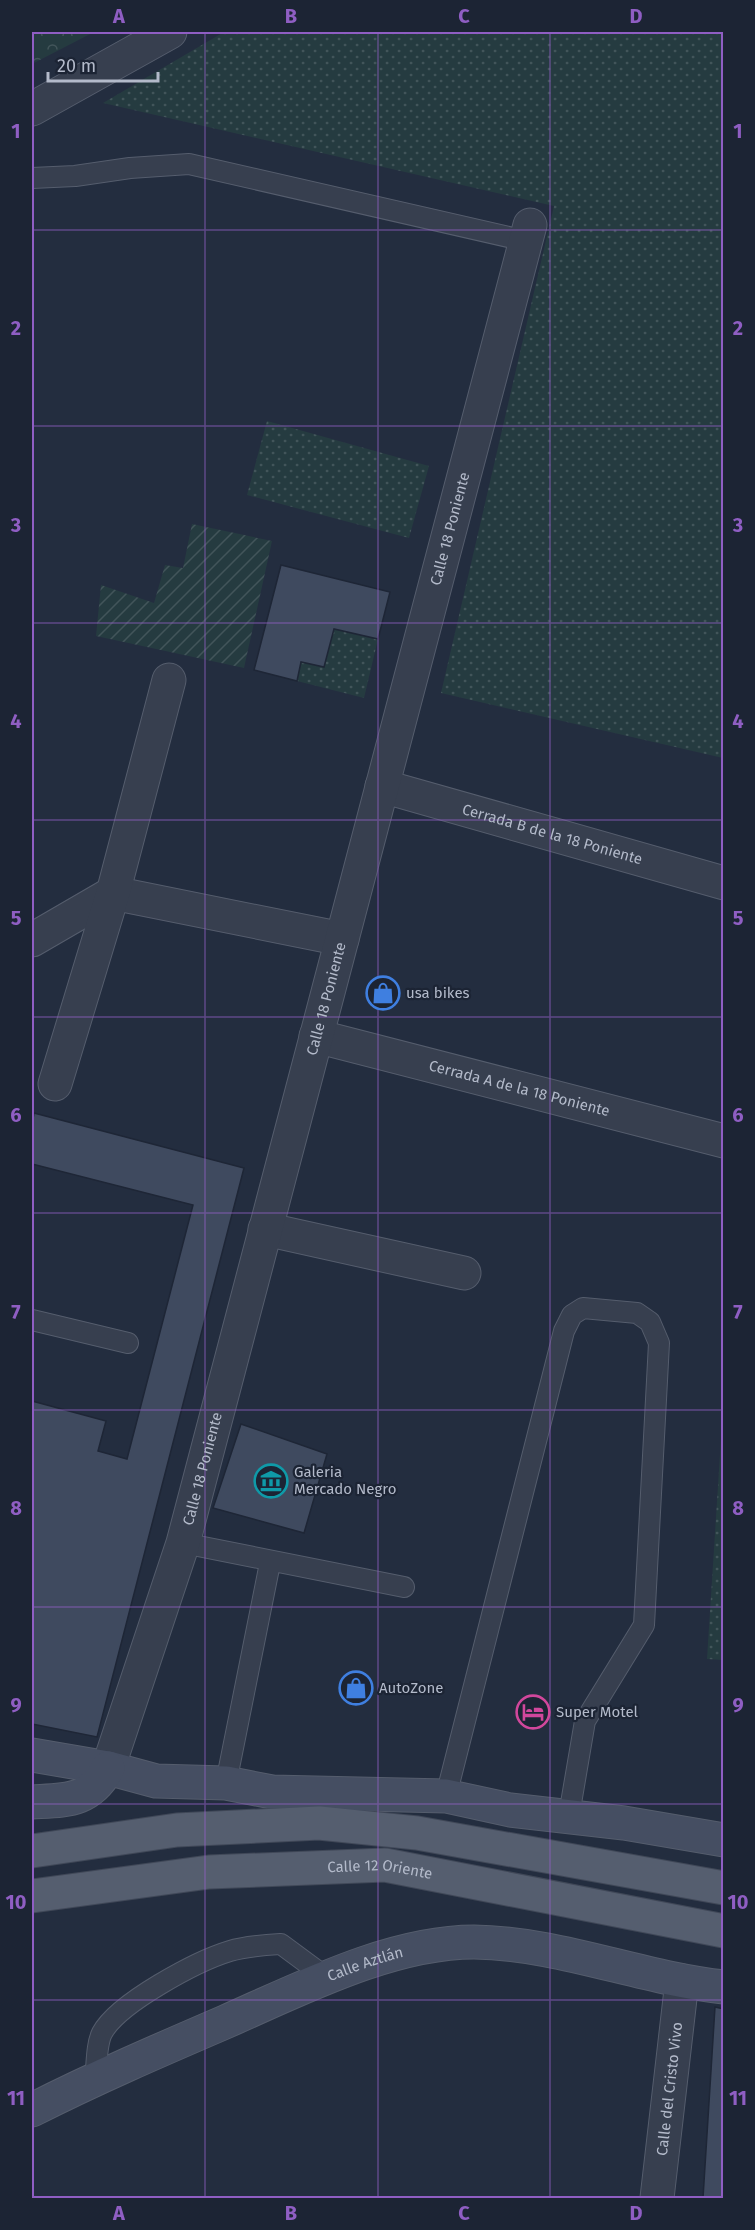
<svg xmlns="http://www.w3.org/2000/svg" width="755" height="2230" font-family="'Fira Sans',sans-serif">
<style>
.grass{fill:url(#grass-dots)}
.park{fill:url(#park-crowns)}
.garden{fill:url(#garden-furrows)}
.building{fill:#3f4a5f;stroke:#1e2636;stroke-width:1.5}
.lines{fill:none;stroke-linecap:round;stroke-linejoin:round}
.lane-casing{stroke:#555d6d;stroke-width:22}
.street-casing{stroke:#555d6d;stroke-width:35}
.secondary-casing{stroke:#555d6d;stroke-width:35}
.primary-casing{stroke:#404858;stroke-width:35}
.lane{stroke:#373f4f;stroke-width:20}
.street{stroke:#373f4f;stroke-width:33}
.secondary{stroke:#454e62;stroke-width:33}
.primary{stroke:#555e6f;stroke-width:33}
.grid{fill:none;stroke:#8f5ec3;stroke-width:1.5;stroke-opacity:0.55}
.labels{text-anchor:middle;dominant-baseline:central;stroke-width:4.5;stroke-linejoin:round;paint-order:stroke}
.street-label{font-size:15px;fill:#b3baca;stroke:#1c2434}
.poi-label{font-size:15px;fill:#b3baca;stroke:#1c2434;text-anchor:start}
.neatline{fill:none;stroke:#8f5ec3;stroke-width:2}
.grid-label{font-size:20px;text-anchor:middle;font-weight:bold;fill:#8f5ec3}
</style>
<defs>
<pattern id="grass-dots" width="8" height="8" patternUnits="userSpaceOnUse" patternTransform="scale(1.5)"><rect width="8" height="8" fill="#253b40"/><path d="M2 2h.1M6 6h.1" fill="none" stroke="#42555a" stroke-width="1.8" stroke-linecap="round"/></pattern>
<pattern id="park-crowns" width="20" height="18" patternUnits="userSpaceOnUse" patternTransform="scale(1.5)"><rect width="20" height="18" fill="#253b40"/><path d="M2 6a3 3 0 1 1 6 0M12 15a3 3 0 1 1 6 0" fill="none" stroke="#42555a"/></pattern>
<pattern id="garden-furrows" width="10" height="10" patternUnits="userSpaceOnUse" patternTransform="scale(1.5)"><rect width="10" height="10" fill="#253b40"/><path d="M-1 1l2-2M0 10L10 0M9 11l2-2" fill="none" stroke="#42555a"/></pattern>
</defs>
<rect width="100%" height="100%" fill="#232d3f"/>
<path class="grass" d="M224 32H723V758L441 693 554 206 103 103Z
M267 421 429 466 409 538 247 495Z
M334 629 378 639 364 698 297 681 301 662 324 667Z
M723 1407 724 1660H723L707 1659Z"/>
<path class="park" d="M32 32H94L32 64Z"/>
<path class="garden" d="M192 524 272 541 244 668 96 636 101 585 154 603 165 565 183 568Z"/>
<path class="building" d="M281 565 390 592 378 639 334 629 324 667 301 662 297 681 254 670Z
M34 1113 244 1168 97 1737 32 1724V1401L106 1421 98 1451 127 1459 193 1205 32 1164V1124Z
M241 1424 327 1454 304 1533 213 1508Z
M715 2007 724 2009V2198H703Z"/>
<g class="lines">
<g class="lane-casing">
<path id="lane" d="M32 178 75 176 130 168 189 164 526 241
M32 1320 128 1343
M183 1543 404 1587
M226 1783 270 1563
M446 1796 564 1331 572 1315 583 1308 637 1313 650 1322 659 1343 644 1625 585 1721 569 1815
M95 2079C97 2066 96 2045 102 2033 118 2003 197 1961 230 1951 246 1946 264 1945 281 1944L327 1978"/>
</g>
<g class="street-casing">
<g id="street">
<path d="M32 109 170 32"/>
<path id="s1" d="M382 786 724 883"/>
<path d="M32 940 113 893 342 939"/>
<path id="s2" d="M316 1036 724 1141"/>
<path d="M55 1084 113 893 169 680"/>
<path d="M265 1229 464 1273"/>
<path id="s3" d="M108 1768 183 1543 530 225"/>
<path id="s4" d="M657 2198 682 1981"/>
</g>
</g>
<g class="secondary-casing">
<g id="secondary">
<path d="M32 1755 108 1768 156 1781 226 1783 272 1792 446 1796 510 1810 624 1823 724 1840"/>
<path d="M32 1802C67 1800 89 1802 108 1768"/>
<path id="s5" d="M32 2110C95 2078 160 2050 225 2022 300 1989 391 1942 474 1942 559 1943 640 1978 724 1987"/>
</g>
</g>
<g class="primary-casing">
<g id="primary">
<path d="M32 1851 177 1830 319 1823 417 1833 724 1888"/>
<path id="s6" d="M32 1896 209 1872 385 1865 724 1931"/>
</g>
</g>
<use href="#lane" class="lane"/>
<use href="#street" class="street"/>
<use href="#secondary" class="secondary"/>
<use href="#primary" class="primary"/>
</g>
<path class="grid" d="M205 32V2198M378 32V2198M550 32V2198M32 230H724M32 426H724M32 623H724M32 820H724M32 1017H724M32 1213H724M32 1410H724M32 1607H724M32 1804H724M32 2000H724"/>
<defs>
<g id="shop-ring" transform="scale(1.725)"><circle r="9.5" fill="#1c2434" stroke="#3f7fe0" stroke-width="1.5"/><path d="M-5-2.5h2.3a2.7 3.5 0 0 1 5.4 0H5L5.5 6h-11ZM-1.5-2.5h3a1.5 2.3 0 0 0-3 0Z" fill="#3f7fe0"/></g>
<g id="museum-ring" transform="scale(1.725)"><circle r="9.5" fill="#1c2434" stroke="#0f9aa8" stroke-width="1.5"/><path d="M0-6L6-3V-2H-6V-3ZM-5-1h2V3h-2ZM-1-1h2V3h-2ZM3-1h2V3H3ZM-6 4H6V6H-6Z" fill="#0f9aa8"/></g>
<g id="hotel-ring" transform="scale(1.725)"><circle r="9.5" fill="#1c2434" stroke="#d1479c" stroke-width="1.5"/><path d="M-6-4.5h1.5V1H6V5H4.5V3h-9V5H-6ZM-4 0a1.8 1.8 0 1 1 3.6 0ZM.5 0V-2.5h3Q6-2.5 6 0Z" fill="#d1479c"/></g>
</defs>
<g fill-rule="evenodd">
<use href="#shop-ring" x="383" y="993"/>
<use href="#museum-ring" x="271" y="1481"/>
<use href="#shop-ring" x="356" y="1688"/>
<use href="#hotel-ring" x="533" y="1712"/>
</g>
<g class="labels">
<g class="street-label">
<text stroke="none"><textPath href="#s3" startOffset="1286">Calle 18 Poniente</textPath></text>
<text stroke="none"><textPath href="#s1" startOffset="177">Cerrada B de la 18 Poniente</textPath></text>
<text stroke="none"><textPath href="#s3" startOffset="800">Calle 18 Poniente</textPath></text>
<text stroke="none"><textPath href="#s2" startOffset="210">Cerrada A de la 18 Poniente</textPath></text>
<text stroke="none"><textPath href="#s3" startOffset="314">Calle 18 Poniente</textPath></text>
<text stroke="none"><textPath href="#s6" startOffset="350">Calle 12 Oriente</textPath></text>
<text stroke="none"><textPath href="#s5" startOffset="364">Calle Aztlán</textPath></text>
<text stroke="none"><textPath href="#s4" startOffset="110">Calle del Cristo Vivo</textPath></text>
</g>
<g class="poi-label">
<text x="406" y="993">usa bikes</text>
<text x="294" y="1472">Galeria<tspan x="294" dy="17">Mercado Negro</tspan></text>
<text x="379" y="1688">AutoZone</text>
<text x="556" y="1712">Super Motel</text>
</g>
</g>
<rect width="755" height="2230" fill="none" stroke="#1c2434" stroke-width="66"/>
<path d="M48 72v9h110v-9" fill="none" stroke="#b3baca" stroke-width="3"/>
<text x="57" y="72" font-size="18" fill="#b3baca" stroke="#1c2434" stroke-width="4.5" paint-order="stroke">20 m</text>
<rect x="33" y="33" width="689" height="2164" class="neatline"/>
<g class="grid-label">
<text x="119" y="23">A</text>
<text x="291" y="23">B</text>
<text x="464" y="23">C</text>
<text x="636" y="23">D</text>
<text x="16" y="138">1</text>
<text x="738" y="138">1</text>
<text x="16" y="335">2</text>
<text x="738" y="335">2</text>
<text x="16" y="532">3</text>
<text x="738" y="532">3</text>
<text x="16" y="728">4</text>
<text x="738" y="728">4</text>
<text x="16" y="925">5</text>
<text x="738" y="925">5</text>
<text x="16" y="1122">6</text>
<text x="738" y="1122">6</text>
<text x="16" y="1319">7</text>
<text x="738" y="1319">7</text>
<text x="16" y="1515">8</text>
<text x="738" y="1515">8</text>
<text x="16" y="1712">9</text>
<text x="738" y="1712">9</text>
<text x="16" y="1909">10</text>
<text x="738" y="1909">10</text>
<text x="16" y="2105">11</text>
<text x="738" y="2105">11</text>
<text x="119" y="2220">A</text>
<text x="291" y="2220">B</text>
<text x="464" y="2220">C</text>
<text x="636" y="2220">D</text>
</g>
</svg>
